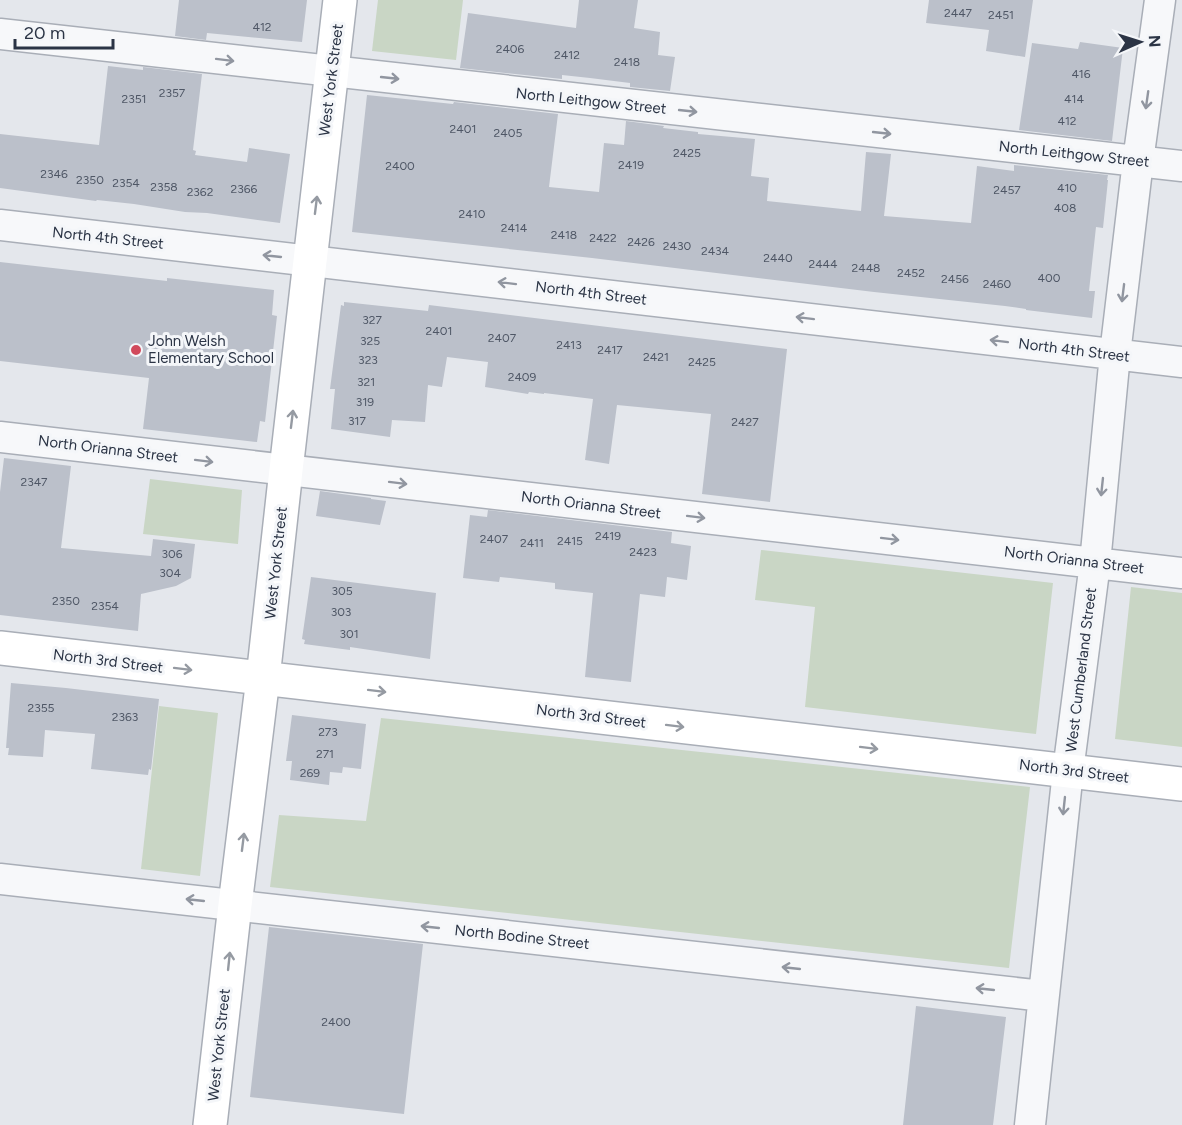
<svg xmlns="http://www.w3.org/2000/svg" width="1182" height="1125" font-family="Figtree,sans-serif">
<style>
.green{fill:#c9d6c5}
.building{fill:#bbc0ca}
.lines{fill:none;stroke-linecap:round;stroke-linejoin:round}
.street-casing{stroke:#a9aeb7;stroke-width:33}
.secondary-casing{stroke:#a9aeb7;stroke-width:36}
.street{stroke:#f7f8fa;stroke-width:30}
.secondary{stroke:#fff;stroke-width:33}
.oneway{stroke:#9196a0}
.oneway2{stroke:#959aa2}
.poi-dot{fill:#d1495b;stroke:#f4f6f9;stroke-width:2}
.labels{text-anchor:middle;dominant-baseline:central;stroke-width:6;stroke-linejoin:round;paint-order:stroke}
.number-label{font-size:12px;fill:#4f5766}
.street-label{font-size:15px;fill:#2b3445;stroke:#f4f6f9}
.poi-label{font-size:15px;fill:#2b3445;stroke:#f4f6f9;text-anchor:start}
</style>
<rect width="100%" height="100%" fill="#e4e7ec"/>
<path class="green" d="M378 0H463L456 60 372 51Z
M150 479 242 490 238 544 143 534Z
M761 550 1053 583 1036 734 805 707 815 607 755 600Z
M1131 587 1182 593V747L1115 739Z
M159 706 218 713 200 876 141 869Z
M381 718 1030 787 1009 968 270 887 279 815 366 821Z"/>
<path class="building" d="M179 0H307L302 42 207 33 206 40 175 36Z
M579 0H638L634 28 660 32 658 55 675 57 670 91 630 87V83L590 78 562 75V79L460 68 468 13 576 28Z
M929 0H1033L1025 57 986 51 989 30 926 23Z
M1080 42 1123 48 1112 141 1019 130 1032 43 1078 49Z
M108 66 143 70V67L202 74 193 150 196 151 195 155 247 162 249 148 290 154 280 223 207 213 185 212 134 204 97 200 96 201 0 188V134L99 145Z
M367 95 453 104 454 102 558 114 549 187 599 192 604 143 624 145 626 121 664 126 663 128 698 132V134L755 139 751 176 769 178 767 201 861 211 866 152 891 154 884 216 971 223 977 166 1014 171V165L1108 175 1107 180H1108L1103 228 1096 227 1089 291H1095L1092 318 1026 310V309L1005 306 874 292 592 258 352 232Z
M0 262 167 281V278L274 290 272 315 277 316 265 422 260 421 257 442 143 429 149 378 0 361Z
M344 302 428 311 429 305 787 349 770 502 702 494 711 414 617 405 609 464 585 460 593 399 544 393V394L529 392 528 394 485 387 488 362 447 357 442 387 428 385 425 422 392 420 390 437 331 429 335 389H330L341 305 344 306Z
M4 458 71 466 61 548 151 556 153 539 195 544 191 578 176 586 141 594 138 631 0 615V492Z
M320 491 371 498V499L386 501 380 525 316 516Z
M488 510 672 532 671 543 691 546 687 580 667 577 665 597 640 594 631 682 585 677 593 593 555 589V583L500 577 499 582 463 578 470 515 487 517Z
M311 577 436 593 430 659 350 647V650L304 644 305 640 302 639Z
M11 683 66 688 159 699 151 770 149 769 148 775 91 769 95 734 45 730 43 757 8 755 9 748H6Z
M292 715 366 724 361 769 343 767 342 773 330 772 329 785 290 780 292 761H286Z
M269 927 423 944 404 1114 250 1097Z
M916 1006 1006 1017 993 1125H903Z"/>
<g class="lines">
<g class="street-casing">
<path id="street" d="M0 34 1182 166
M0 225 1182 362
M0 437 1182 573
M0 879 1043 996
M1030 1125 1068 771 1095 563 1115 354 1138 161 1160 0"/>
</g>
<g class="secondary-casing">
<path id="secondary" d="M0 648 1182 784
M210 1125 235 905 263 678 286 470 340 0"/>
</g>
<use href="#street" class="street"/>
<use href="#secondary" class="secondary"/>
</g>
<defs><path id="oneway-shaft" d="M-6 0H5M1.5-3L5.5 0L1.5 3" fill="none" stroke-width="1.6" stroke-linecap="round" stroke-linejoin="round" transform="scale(1.5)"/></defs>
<g class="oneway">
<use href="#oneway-shaft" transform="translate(225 60) rotate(7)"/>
<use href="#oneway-shaft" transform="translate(390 78) rotate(6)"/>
<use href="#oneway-shaft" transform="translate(1147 100) rotate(98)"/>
<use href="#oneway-shaft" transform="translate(688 111) rotate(6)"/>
<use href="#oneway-shaft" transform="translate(882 133) rotate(6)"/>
<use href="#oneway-shaft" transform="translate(272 256) rotate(-174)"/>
<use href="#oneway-shaft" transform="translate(507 283) rotate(-173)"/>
<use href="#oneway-shaft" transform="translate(1123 293) rotate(97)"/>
<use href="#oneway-shaft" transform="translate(805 318) rotate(-173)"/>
<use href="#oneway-shaft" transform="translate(999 341) rotate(-173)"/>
<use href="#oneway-shaft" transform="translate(204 461) rotate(7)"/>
<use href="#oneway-shaft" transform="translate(398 483) rotate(7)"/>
<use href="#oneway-shaft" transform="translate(1102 487) rotate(96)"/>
<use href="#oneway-shaft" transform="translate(696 517) rotate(7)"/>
<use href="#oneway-shaft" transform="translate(890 539) rotate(7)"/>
<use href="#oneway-shaft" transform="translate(1064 806) rotate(96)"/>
<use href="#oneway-shaft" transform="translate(195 900) rotate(-174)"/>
<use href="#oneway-shaft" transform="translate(430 927) rotate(-174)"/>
<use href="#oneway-shaft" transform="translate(791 968) rotate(-174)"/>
<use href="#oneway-shaft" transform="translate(985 989) rotate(-174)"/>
</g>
<g class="oneway2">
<use href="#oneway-shaft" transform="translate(316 205) rotate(-83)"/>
<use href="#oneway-shaft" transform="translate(292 419) rotate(-83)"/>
<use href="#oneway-shaft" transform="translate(183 669) rotate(7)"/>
<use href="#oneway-shaft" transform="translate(377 691) rotate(7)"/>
<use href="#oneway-shaft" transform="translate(675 726) rotate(7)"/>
<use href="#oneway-shaft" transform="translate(869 748) rotate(7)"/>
<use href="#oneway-shaft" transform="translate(243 842) rotate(-83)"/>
<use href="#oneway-shaft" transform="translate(229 961) rotate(-84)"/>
</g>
<circle class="poi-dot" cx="136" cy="350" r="6"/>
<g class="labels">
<g class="number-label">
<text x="958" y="13">2447</text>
<text x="1001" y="15">2451</text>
<text x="262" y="27">412</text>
<text x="510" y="49">2406</text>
<text x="567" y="55">2412</text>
<text x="627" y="62">2418</text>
<text x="1081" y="74">416</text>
<text x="172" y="93">2357</text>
<text x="134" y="99">2351</text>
<text x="1074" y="99">414</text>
<text x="1067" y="121">412</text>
<text x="463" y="129">2401</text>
<text x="508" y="133">2405</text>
<text x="687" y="153">2425</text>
<text x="631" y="165">2419</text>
<text x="400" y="166">2400</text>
<text x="54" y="174">2346</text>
<text x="90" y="180">2350</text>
<text x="126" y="183">2354</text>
<text x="164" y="187">2358</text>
<text x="1067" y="188">410</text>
<text x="244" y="189">2366</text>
<text x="1007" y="190">2457</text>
<text x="200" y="192">2362</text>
<text x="1065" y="208">408</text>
<text x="472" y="214">2410</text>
<text x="514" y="228">2414</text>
<text x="564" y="235">2418</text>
<text x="603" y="238">2422</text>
<text x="641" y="242">2426</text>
<text x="677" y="246">2430</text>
<text x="715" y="251">2434</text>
<text x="778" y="258">2440</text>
<text x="823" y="264">2444</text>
<text x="866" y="268">2448</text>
<text x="911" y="273">2452</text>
<text x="1049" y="278">400</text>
<text x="955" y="279">2456</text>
<text x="997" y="284">2460</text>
<text x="372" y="320">327</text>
<text x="439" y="331">2401</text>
<text x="502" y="338">2407</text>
<text x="370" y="341">325</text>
<text x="569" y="345">2413</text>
<text x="610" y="350">2417</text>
<text x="656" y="357">2421</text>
<text x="368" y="360">323</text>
<text x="702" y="362">2425</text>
<text x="522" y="377">2409</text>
<text x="366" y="382">321</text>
<text x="365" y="402">319</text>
<text x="357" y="421">317</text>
<text x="745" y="422">2427</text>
<text x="34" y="482">2347</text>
<text x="608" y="536">2419</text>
<text x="494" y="539">2407</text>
<text x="570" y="541">2415</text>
<text x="532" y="543">2411</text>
<text x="643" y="552">2423</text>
<text x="172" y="554">306</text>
<text x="170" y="573">304</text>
<text x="342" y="591">305</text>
<text x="66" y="601">2350</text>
<text x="105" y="606">2354</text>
<text x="341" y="612">303</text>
<text x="349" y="634">301</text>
<text x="41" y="708">2355</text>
<text x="125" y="717">2363</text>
<text x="328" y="732">273</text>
<text x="325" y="754">271</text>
<text x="310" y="773">269</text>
<text x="336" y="1022">2400</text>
</g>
<g class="street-label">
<text transform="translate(331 80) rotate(-83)">West York Street</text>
<text transform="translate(591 101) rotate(6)">North Leithgow Street</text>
<text transform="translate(1074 154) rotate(6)">North Leithgow Street</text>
<text transform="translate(108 238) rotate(6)">North 4th Street</text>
<text transform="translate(591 293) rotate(7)">North 4th Street</text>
<text transform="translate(1074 350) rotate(7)">North 4th Street</text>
<text transform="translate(108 449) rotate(7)">North Orianna Street</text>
<text transform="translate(591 505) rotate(7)">North Orianna Street</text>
<text transform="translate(1074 560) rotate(7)">North Orianna Street</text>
<text transform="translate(276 563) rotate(-84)">West York Street</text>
<text transform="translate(108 661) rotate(7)">North 3rd Street</text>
<text transform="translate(1081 670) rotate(-83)">West Cumberland Street</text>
<text transform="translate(591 716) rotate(7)">North 3rd Street</text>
<text transform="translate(1074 771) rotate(7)">North 3rd Street</text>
<text transform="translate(522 937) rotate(6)">North Bodine Street</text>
<text transform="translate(219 1045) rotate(-84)">West York Street</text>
</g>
<g class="poi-label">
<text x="148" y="341">John Welsh<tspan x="148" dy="17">Elementary School</tspan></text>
</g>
</g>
<g transform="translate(1140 42) rotate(87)" stroke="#f4f6f9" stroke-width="4.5" paint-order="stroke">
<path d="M0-4.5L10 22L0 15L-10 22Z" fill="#2b3445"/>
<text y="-9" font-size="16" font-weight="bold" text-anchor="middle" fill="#2b3445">N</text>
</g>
<path d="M15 39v9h98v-9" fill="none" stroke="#2b3445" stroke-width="3"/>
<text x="24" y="39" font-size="18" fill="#2b3445" stroke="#f4f6f9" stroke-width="4.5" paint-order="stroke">20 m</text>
</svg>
